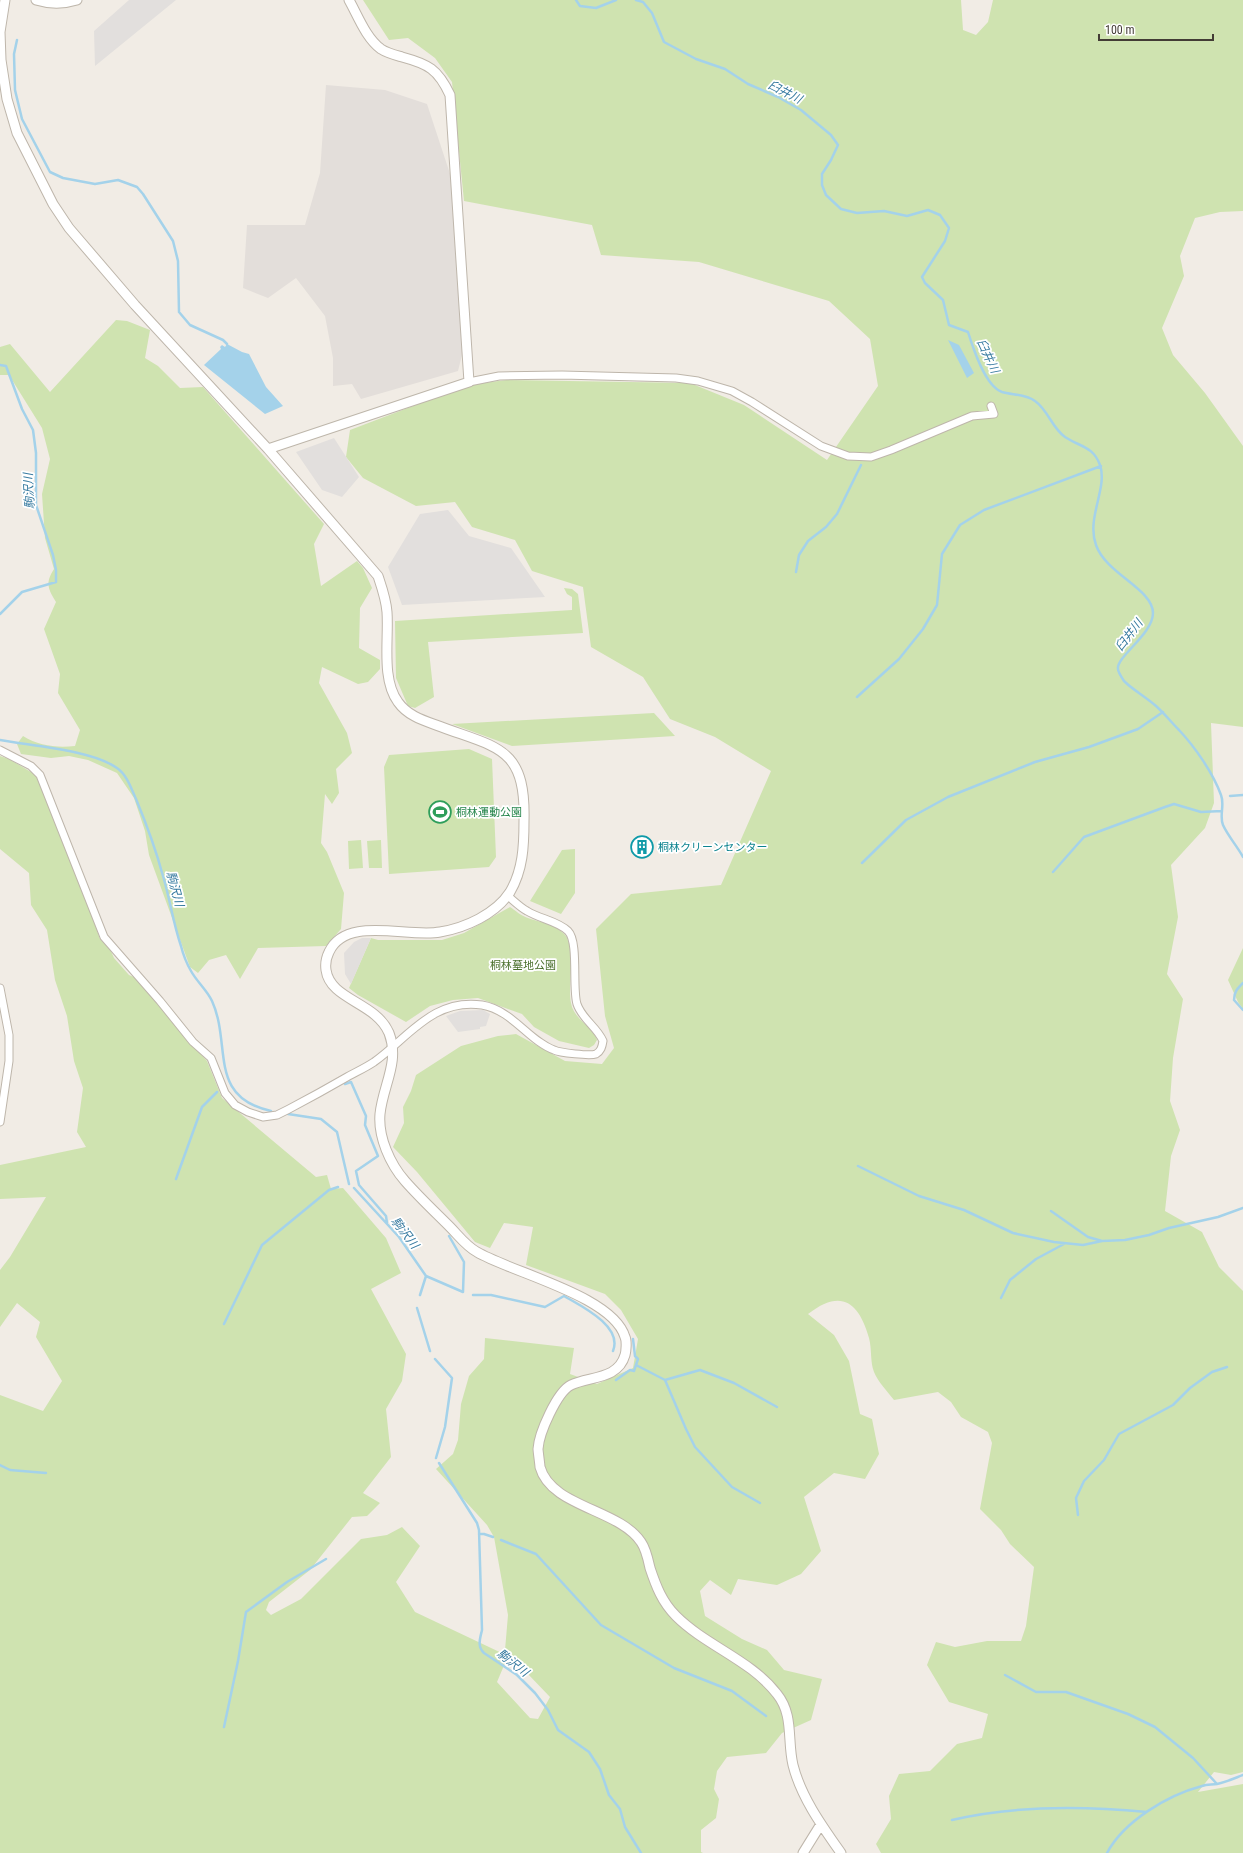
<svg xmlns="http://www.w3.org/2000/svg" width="1243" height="1853" font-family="'Roboto Condensed','Noto Sans JP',sans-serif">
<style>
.industrial{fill:#e3deda}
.green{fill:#cfe3b0}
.parking{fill:#e2dfdd}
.water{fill:#a4d2ea}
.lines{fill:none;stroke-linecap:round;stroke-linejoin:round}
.stream{stroke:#a4d2ea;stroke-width:2.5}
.minor-casing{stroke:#beb6ab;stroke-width:9}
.tertiary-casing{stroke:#beb6ab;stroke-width:11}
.minor{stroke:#fff;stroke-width:7}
.tertiary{stroke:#fff;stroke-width:9}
.labels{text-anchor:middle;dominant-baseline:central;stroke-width:3.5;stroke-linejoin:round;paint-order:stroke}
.leisure-label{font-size:11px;fill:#27864d;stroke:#fff;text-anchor:start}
.culture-label{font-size:11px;fill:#0d838f;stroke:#fff;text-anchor:start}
.park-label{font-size:11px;fill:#4b702d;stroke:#fff}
.water-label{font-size:12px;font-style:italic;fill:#35799f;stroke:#fff}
</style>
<rect width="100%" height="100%" fill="#f1ece5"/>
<path class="industrial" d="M326 85 385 90 427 104 453 183 466 339 458 371 361 399 352 384 333 386V358L325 316 296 278 268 298 243 288 247 225H305L320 173Z"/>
<path class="green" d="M363 0H961L963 30 976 35 988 22 993 0H1243V211L1220 212 1195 218 1180 256 1184 276 1162 328 1173 355 1205 393 1243 446V727L1211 723 1214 803 1205 828 1171 865 1178 917 1167 974 1183 999 1173 1058 1170 1101 1180 1130 1171 1156 1165 1211 1202 1232 1219 1267 1243 1291V1772L1231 1775 1214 1772 1198 1792 1243 1784V1853H881L876 1844 891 1819 889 1796 899 1774 930 1771 957 1744 982 1738 988 1714 949 1702 927 1665 936 1642 955 1647 987 1641H1021L1026 1626 1034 1567 1010 1544 1001 1530 980 1509 992 1443 988 1432 961 1417 951 1402 938 1392 894 1400C888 1392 878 1382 874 1372 870 1362 872 1349 869 1338 859 1302 841 1288 808 1314L834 1335 849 1361 860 1414 872 1419 879 1454 865 1479 834 1473 804 1497 821 1551 801 1574 777 1585 738 1579 731 1595 710 1580 700 1591 705 1616 742 1639 767 1650 784 1670 822 1679 811 1720 782 1733 766 1753 727 1757 717 1771 714 1789 719 1799 716 1818 701 1830V1852L703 1853H0V1395L43 1411 62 1381 36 1337 40 1322 17 1303 0 1327V1270L10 1257 46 1197 0 1199V1165L86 1147 77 1132 83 1088 74 1061 67 1016 55 980 47 930 31 905 29 873 0 849V756L9 759 36 775 87 901 100 939 110 949 114 958 129 975 136 978 174 1024 207 1061 222 1098 316 1177 327 1175 331 1189 343 1188 386 1238 401 1273 371 1289 406 1354 402 1381 386 1409 391 1457 363 1493 380 1503 367 1516 352 1517 310 1570 269 1602 266 1610 271 1615 301 1599 361 1539 387 1535 402 1527 420 1546 396 1582 415 1612 508 1656 497 1682 530 1718 538 1719 550 1697 505 1650 508 1615 494 1537 487 1525 436 1469 453 1454 458 1440 461 1404 469 1376 484 1359 485 1338 574 1348 570 1374 597 1384 633 1368 638 1339 621 1310 605 1294 526 1265 533 1227 504 1223 490 1248 475 1242 417 1172 393 1147 404 1123 403 1107 411 1091 416 1075 461 1046 498 1036 516 1034 565 1061 602 1064 614 1048 605 1016 596 929 631 894 721 885 771 771 715 737 670 719 643 677 591 647 583 587 532 571 515 540 472 527 455 502 416 506 363 478 346 457 350 430 468 385 506 380 690 383 744 405 827 460 878 386 870 339 829 301 699 262 601 255 592 225 464 201 452 82 435 58 408 38 389 40Z
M116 320 127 321 150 330 145 358 158 366 180 388 203 387 324 524 314 544 321 586 357 561 363 568 372 588 360 608 359 648 380 660V669L368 682 358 684 322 667 319 683 347 733 352 753 336 769 339 793 332 804 325 794 321 843 327 852 344 893 341 929 326 946 258 948 240 979 226 955 209 960 198 973 190 967 149 855 145 831 134 798 117 773 88 760 69 756 51 758 21 754 17 744 23 736C39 746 57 748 75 746L80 730 58 693 60 674 44 629 56 602C48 589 45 583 54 569L45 538 42 494 50 459 42 428 9 375H0V347L10 344 50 392Z
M564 588 572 589 578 594 583 633 428 642 434 697 415 708 408 706 396 678 395 621 572 610V597L567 594Z
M654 713 675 736 512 746 452 724Z
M469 749 492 759 496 857 489 867 389 874 384 767 389 755Z
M361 840 363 868 349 869 348 841Z
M381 840 382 868H369L367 841Z
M575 849V893L561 914 530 901 562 850Z
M510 907C515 910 521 916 528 918 539 922 553 924 562 932 578 943 567 986 571 1003 574 1020 592 1025 597 1040L594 1045 589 1048 559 1041 534 1027 522 1014 478 998 453 1000 430 1006 406 1022 358 995 349 988 371 938 378 940H442L464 933Z
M1243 948V1009L1238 1002 1228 980Z"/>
<path class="parking" d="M129 0H176L95 66 94 31Z
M334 438 359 477 342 497 322 490 296 452Z
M448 510 469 536 511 548 545 597 402 605 388 567 420 514Z
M362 938H371L351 984 345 974 344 953 354 942Z
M483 1010 490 1014 486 1026 480 1027V1029L458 1032 446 1016 460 1011Z"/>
<path class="water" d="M948 340 959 345 974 373 967 378Z
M227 344 242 352 249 354 266 387 283 406 265 414 204 365 221 349 220 347 222 345 225 347Z"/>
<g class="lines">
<path class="stream" d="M576 0 580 6 596 8 616 0
M636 0 643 2 652 13 664 42 696 59 725 69 748 84 778 97 801 110 831 135 838 145 831 160 822 174V185L826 195 841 209 857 213 884 211 907 216 928 210 940 215 949 228 945 241 922 277 925 283 943 300 949 325 968 332C973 348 985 386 1002 392 1012 395 1026 394 1035 401 1048 410 1052 428 1065 437 1080 447 1093 446 1100 465 1108 488 1086 518 1096 545 1106 574 1153 589 1153 613 1153 634 1116 657 1118 669 1118 672 1122 678 1124 681 1133 690 1146 697 1156 706 1164 713 1171 722 1179 730 1195 747 1213 773 1221 795 1225 805 1219 816 1223 825 1228 836 1237 846 1243 857
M17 40 14 54 15 90 22 119 50 172 63 178 95 184 118 180 137 187 143 194 173 241 178 261 179 312 190 325 223 340 227 344
M0 365 6 366 22 409 33 430 36 453V505L53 555 56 570V582L22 592 0 614
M796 572 799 555 808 541 826 527 837 514 861 465
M857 697 899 659 923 629 937 605 942 554 960 525 984 510 1101 466
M0 740C31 746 92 750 117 768 127 775 131 788 136 799 146 823 156 850 163 876 170 899 173 923 181 946 183 954 187 964 191 971 197 982 207 990 212 1001 232 1045 207 1097 271 1111
M1230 796 1243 795
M862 863 906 820 948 797 1035 762 1089 747 1138 729 1163 712
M1053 872 1084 837 1165 807 1174 804 1201 812 1222 811
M1243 983C1237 989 1234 992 1234 1000L1243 1010
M345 1084 351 1082 366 1116 365 1125 378 1156 356 1171 359 1185 386 1216 387 1223
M288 1114 321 1119 337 1132 349 1184
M858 1166 919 1196 964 1210 1013 1233 1054 1242 1083 1245 1102 1241
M176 1179 202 1107 217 1092
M354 1188 399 1237 426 1276 420 1295
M1051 1211 1088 1237 1102 1241 1125 1240 1149 1235 1169 1228 1218 1217 1243 1208
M426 1276 463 1292 464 1262 449 1236
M473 1295H491L545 1307 564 1296C581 1306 623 1326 613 1351
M1001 1298 1010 1280 1036 1259 1064 1244
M417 1308 430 1351
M224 1324 262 1245 329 1190 338 1187
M435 1359 452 1378 445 1427 436 1458
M636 1365 665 1380 686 1429 695 1447 732 1487 760 1503
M616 1380 630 1370 634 1371 638 1359 635 1356 633 1339
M665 1380 700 1370 734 1383 777 1407
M439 1463 477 1523 479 1530 482 1630C480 1639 477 1646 484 1653L517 1675 535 1693 548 1710 558 1730 589 1752 600 1769 609 1795 620 1809 625 1827 641 1853
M0 1465 10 1470 46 1473
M1078 1515 1076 1498 1084 1481 1104 1460 1119 1434 1173 1405 1190 1388 1212 1372 1227 1367
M479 1534H484L493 1537
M501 1540 536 1554 601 1625 674 1668 732 1691 766 1716
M1005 1675 1036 1692H1066L1128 1714 1155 1727 1193 1758 1217 1784
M224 1727 238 1661 246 1612 287 1582 326 1559
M952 1820C1015 1805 1083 1806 1147 1812
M1107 1853C1124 1821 1168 1795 1202 1786 1207 1784 1212 1785 1217 1784 1226 1782 1235 1778 1243 1775"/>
<g class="minor-casing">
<path id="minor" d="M469 382 499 376 562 375 676 378 698 381 732 391 752 402 821 446 848 456 871 457 891 450 972 416 994 414 991 406
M0 750 31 766 40 775 104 937 160 1001 193 1042 211 1058 225 1093 235 1105 248 1112 263 1117 277 1115 289 1109C308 1099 328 1088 347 1077 356 1072 365 1068 374 1062 409 1037 433 998 482 1005 512 1010 529 1041 554 1050 560 1053 590 1056 596 1054 601 1051 602 1047 603 1041 597 1027 582 1019 577 1004 572 988 579 942 568 931 558 921 540 919 527 911 520 907 514 901 508 896
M0 988 9 1035V1061L0 1122"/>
</g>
<g class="tertiary-casing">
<path id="tertiary" d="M5 0 0 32 1 60 7 99 17 133 53 204 69 228 135 305 268 449 378 576C382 588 386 599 387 612 389 639 381 679 398 702 407 715 422 720 436 725 496 748 526 745 524 821 524 846 523 870 510 892 496 914 465 928 440 932 407 938 346 915 329 952 326 958 325 963 326 970 330 1000 376 1002 389 1033 400 1062 383 1085 380 1114 378 1137 390 1164 405 1181 419 1197 435 1212 450 1227 458 1235 466 1246 477 1252 513 1273 613 1296 625 1337 627 1341 626 1352 625 1355 618 1380 589 1376 571 1385 557 1392 539 1433 538 1449 538 1451 540 1465 540 1467 551 1507 619 1509 641 1542 646 1549 648 1559 650 1568 656 1586 662 1602 676 1616 706 1646 751 1660 777 1694 794 1715 787 1740 793 1765 801 1797 822 1826 841 1853
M36 0C49 4 64 4 77 0
M268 449 469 382 450 95C438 69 428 64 402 57 395 55 387 53 381 49 366 38 358 16 349 0
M803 1853 821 1824"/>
</g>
<use href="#minor" class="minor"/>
<use href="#tertiary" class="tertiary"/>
</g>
<defs>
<g id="stadium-ring" transform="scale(1.15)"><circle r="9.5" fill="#fff" stroke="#2e9e5b" stroke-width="1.5"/><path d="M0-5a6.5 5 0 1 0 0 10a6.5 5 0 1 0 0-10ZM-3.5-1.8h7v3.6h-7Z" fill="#2e9e5b"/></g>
<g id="building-ring" transform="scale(1.15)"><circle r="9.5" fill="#fff" stroke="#0f9aa8" stroke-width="1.5"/><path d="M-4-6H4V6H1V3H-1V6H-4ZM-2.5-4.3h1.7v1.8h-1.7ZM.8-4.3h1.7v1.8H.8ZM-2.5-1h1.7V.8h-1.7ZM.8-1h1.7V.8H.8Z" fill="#0f9aa8"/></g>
</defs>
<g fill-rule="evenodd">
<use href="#stadium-ring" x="440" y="812"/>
<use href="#building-ring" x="642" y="847"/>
</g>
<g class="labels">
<g class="leisure-label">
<text x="456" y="812">桐林運動公園</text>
</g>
<g class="culture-label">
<text x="658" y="847">桐林クリーンセンター</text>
</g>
<g class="park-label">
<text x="523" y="965">桐林墓地公園</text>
</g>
<g class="water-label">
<text transform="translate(785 92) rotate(27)">臼井川</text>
<text transform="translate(988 356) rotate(65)">臼井川</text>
<text transform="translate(29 491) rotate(-93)">駒沢川</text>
<text transform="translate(1129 635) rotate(-52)">臼井川</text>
<text transform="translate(175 889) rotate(75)">駒沢川</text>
<text transform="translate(405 1233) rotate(52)">駒沢川</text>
<text transform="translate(513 1663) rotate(38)">駒沢川</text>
</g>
</g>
<path d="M1099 34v6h114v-6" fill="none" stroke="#433c35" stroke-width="2"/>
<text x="1105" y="34" font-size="12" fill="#433c35" stroke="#ffffff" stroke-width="3" paint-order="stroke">100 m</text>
</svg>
